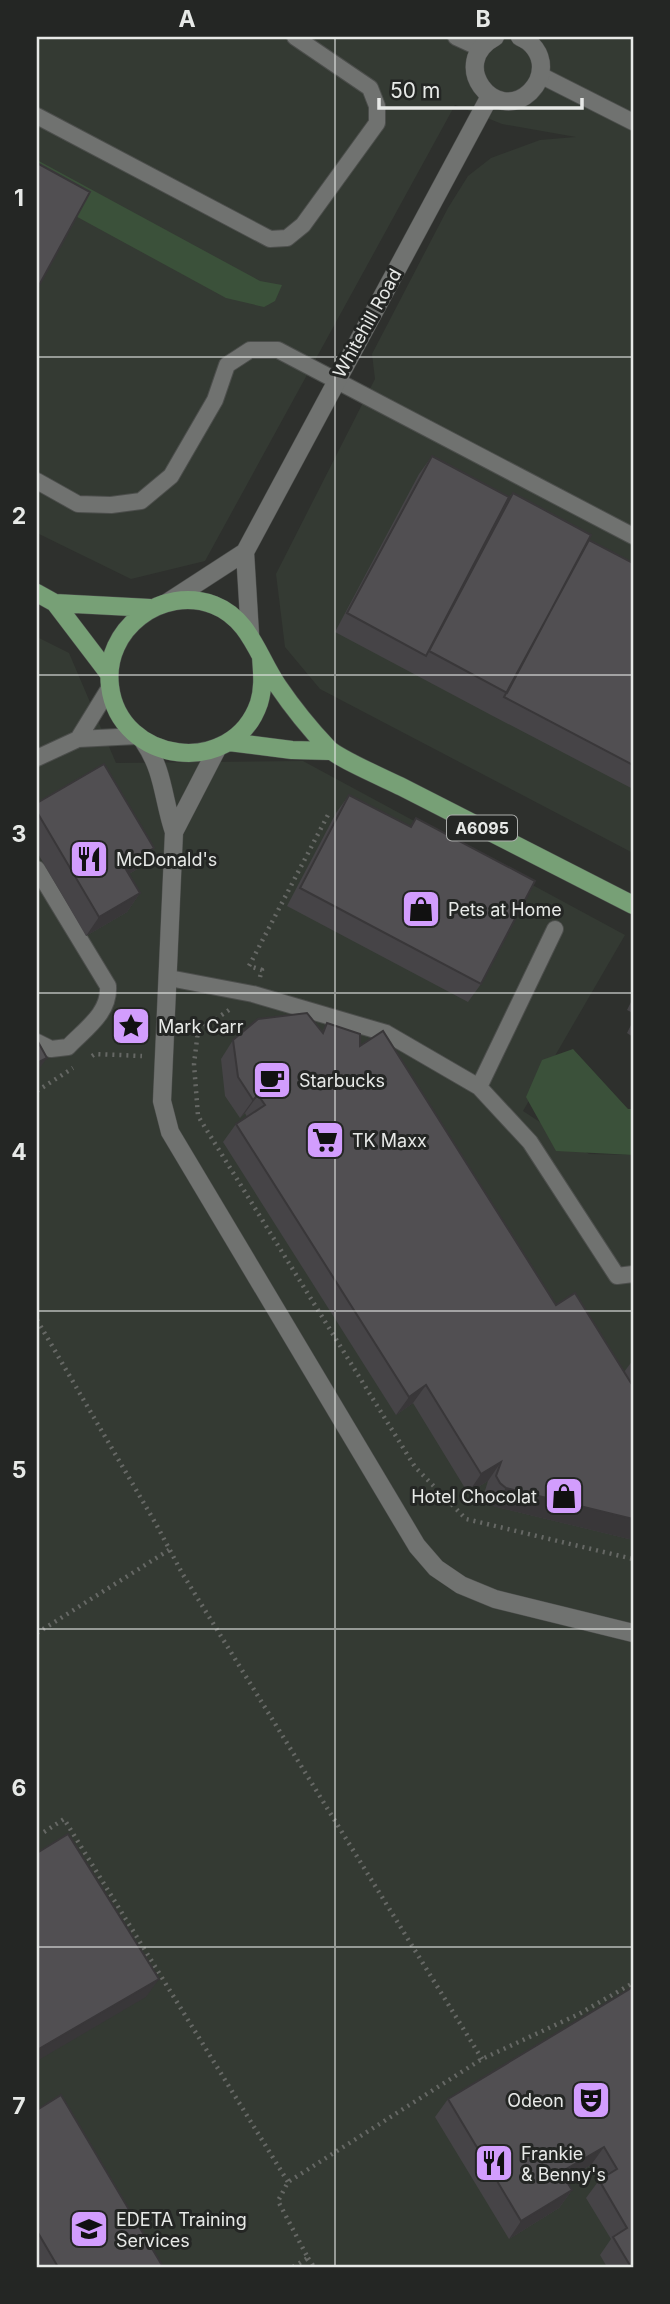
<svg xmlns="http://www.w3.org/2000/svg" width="670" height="2304" font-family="Inter,sans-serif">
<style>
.built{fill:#343a33}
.green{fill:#3b513a}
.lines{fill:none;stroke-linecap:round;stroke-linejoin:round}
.lane-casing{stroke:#4c4e4c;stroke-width:18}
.street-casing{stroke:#4c4e4c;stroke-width:19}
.primary-casing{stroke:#4c4e4c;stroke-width:19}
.path{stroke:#666865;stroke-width:4.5;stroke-dasharray:2 5;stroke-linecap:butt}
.lane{stroke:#707270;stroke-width:16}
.street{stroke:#707270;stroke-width:18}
.primary{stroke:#77a076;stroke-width:18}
.wall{fill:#464447}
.shaded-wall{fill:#393739}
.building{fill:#514f52;stroke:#393739;stroke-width:2}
.grid{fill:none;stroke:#e7e9e7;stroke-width:2;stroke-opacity:0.55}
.labels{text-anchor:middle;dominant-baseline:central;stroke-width:6;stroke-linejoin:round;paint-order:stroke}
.shield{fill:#242624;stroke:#acaeac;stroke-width:2}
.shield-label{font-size:16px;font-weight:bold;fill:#e7e9e7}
.street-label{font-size:18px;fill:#e7e9e7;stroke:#242624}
.poi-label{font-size:18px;fill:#e7e9e7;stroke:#242624;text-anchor:start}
.neatline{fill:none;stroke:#e7e9e7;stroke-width:2.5}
.grid-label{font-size:23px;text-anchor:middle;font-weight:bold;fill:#e7e9e7}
</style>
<rect width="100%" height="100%" fill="#2e302d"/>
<path class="built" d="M37 37H633V853L320 689 285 647 276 574 375 379 372 354 448 208 468 176 491 158 540 140 576 137 502 124 455 105 205 561 131 579 37 533Z
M37 637 69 653 116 763 303 761 625 935 523 1111 589 1154 633 1155V2267H37Z"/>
<path class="green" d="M37 160 260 281 282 285 275 301 264 307 226 298 37 195Z
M573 1049 628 1109H633V1155L556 1151 526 1097 542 1060Z"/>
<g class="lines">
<g class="lane-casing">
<path id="lane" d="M456 37 480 48
M540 75 633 122
M37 116 270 239 287 238 303 225 377 123V106L370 88 295 37
M37 481 78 504 111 505 141 501 171 476 215 400 227 365 250 350H278L633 536
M78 739 137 736
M37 758 78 739 110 687
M37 869 108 986C110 1013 85 1029 68 1047L51 1049 37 1042
M169 978 253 994 386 1033 479 1087 530 1142 617 1276 633 1274
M479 1087 555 929"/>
</g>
<g class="street-casing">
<path id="street" d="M495 37C447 63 495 125 530 92 537 85 541 76 541 67 541 53 532 42 520 37
M168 602 245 552
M250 634 245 552 490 96
M144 742C164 771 163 800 174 832L162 1101 170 1132 417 1546 436 1568 461 1585 495 1599 633 1633
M174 832 218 747"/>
</g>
<g class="primary-casing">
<path id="primary" d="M37 593 55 603 109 674
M55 603 150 608
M261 656C262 672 264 687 259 703 233 779 119 764 110 686 103 629 162 585 214 605 250 619 258 657 278 686 293 708 310 729 328 748 339 759 386 779 402 787 479 827 556 866 633 905
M229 742 292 750 330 751"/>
</g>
<path class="path" d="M260 977 262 970 249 966 329 813
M229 1010 198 1031 194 1064 198 1116 415 1467 466 1519 633 1559
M92 1056 95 1054 142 1056
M37 1091 73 1068
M37 1320 156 1524 182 1573 482 2059
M37 1633 169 1550
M44 1832 64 1819 288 2182
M308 2258 314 2267
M293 2267 308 2258 278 2201 288 2182 482 2059 579 2014 633 1983"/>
<use href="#lane" class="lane"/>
<use href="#street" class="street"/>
<use href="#primary" class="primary"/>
</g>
<path class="wall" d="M432 456 509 497 513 493 589 540 633 563V789L491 715 335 632 419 474Z
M349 795 410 827 416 818 481 984 468 1002 287 906 336 813Z
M37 803 154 848 141 867 129 874 140 893 127 912 86 936 37 852Z
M633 998V1013L627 1010Z
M633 1021V1037L627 1033Z
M327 1023 360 1046 556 1305 624 1372 633 1360V1540L493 1506 487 1502 484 1494 488 1481 468 1493 413 1403 396 1415 223 1142 236 1124 247 1117 245 1113 240 1118 225 1096 221 1059 233 1040 322 1032Z
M633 1987V2267H607L600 2255 611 2239 586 2198 600 2179 591 2165 566 2180 572 2190 559 2208 509 2239 435 2117 448 2099Z
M37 2110 163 2267H37Z"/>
<path class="shaded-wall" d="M154 848 141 867 111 884 124 866Z
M140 893 127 912 86 936 99 917Z
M47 1058 37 1072V1063Z
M258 1095 245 1113 240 1118 253 1100Z
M426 1385 413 1403 396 1415 409 1397Z
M501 1462 488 1481 468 1493 481 1474Z
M506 1488 633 1519V1540L493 1506Z
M159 1979 146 1997 37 2061V2050Z
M604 2147 591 2165 548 2190 561 2172Z
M572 2190 559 2208 509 2239 521 2221Z"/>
<path class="building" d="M37 163 90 192 37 289Z
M432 456 509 497 426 656 347 613Z
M513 493 591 535 507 693 429 651Z
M589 540 633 563V765L504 697Z
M104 764 154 848 124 866 140 893 99 917 37 812V803Z
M349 795 411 827 416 818 535 881 481 984 300 888Z
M307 1013 323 1033 327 1023 360 1034V1046L383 1031 556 1305 575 1293 631 1383 633 1382V1519L506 1488 500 1483 496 1476 501 1462 481 1474 426 1385 409 1397 236 1124 265 1105 258 1095 253 1100 238 1077 233 1040 258 1019Z
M37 1040 47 1058 37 1063Z
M68 1834 159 1979 37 2050V1853Z
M633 1987V2267H631L613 2237 627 2228 599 2180 617 2169 604 2147 561 2172 572 2190 521 2221 448 2099Z
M61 2095 163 2267H58L37 2231V2110Z"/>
<path class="grid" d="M335 37V2267M37 357H633M37 675H633M37 993H633M37 1311H633M37 1629H633M37 1947H633"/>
<defs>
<g id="restaurant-square" transform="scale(2.0125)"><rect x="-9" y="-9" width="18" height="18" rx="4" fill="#d29dfd" stroke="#242624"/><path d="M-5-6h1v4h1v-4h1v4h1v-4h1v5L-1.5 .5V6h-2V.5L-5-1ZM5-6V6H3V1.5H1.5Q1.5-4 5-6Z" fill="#111"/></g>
<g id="shop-square" transform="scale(2.0125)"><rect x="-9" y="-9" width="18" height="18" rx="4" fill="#d29dfd" stroke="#242624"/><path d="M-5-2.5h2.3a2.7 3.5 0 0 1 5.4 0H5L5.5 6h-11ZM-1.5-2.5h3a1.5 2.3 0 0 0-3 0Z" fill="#111"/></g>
<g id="sight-square" transform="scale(2.0125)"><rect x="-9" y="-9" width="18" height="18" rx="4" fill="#d29dfd" stroke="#242624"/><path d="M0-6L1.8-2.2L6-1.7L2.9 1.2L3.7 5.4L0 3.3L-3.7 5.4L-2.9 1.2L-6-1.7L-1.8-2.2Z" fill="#111"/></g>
<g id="cafe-square" transform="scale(2.0125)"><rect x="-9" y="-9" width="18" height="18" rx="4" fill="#d29dfd" stroke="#242624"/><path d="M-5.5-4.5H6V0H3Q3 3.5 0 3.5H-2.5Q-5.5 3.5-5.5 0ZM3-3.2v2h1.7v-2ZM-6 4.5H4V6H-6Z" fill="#111"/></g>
<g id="supermarket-square" transform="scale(2.0125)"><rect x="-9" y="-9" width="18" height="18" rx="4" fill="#d29dfd" stroke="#242624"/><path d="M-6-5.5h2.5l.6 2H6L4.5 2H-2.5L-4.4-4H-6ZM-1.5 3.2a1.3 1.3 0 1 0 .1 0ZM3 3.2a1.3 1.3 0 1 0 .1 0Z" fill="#111"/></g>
<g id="theatre-square" transform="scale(2.0125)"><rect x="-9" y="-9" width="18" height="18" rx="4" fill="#d29dfd" stroke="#242624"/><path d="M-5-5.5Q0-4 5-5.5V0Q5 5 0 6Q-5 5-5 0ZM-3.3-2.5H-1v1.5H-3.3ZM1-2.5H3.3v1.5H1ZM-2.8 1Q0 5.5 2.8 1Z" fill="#111"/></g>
<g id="school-square" transform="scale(2.0125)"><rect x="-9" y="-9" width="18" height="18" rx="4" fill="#d29dfd" stroke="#242624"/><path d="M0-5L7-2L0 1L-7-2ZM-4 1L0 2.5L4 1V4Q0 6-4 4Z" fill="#111"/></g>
</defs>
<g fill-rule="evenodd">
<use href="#restaurant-square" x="89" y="859"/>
<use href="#shop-square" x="421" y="909"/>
<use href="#sight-square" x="131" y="1026"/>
<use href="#cafe-square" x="272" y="1080"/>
<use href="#supermarket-square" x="325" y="1140"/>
<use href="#shop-square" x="564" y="1496"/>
<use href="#theatre-square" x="591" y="2100"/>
<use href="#restaurant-square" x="494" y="2163"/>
<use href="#school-square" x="89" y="2229"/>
</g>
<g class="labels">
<rect class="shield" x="447" y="815.5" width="70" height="25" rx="5"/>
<g class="shield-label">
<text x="482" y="828">A6095</text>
</g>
<g class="street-label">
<text transform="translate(367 323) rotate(-61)">Whitehill Road</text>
</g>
<g class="poi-label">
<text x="116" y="859">McDonald's</text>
<text x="448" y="909">Pets at Home</text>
<text x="158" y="1026">Mark Carr</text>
<text x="299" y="1080">Starbucks</text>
<text x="352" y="1140">TK Maxx</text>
<text x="537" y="1496" text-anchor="end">Hotel Chocolat</text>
<text x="564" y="2100" text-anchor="end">Odeon</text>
<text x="521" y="2153">Frankie<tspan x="521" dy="21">&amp; Benny's</tspan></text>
<text x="116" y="2219">EDETA Training<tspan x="116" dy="21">Services</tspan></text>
</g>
</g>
<rect width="670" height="2304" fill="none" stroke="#242624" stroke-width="77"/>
<path d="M379 98v10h203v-10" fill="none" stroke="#e7e9e7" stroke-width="3.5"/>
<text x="390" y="98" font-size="21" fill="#e7e9e7" stroke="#242624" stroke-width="5" paint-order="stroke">50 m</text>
<rect x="38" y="38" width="594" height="2228" class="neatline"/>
<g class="grid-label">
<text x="187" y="27">A</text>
<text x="483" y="27">B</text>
<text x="19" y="206">1</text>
<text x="19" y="524">2</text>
<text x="19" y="842">3</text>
<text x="19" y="1160">4</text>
<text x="19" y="1478">5</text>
<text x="19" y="1796">6</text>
<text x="19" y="2114">7</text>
</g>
</svg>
